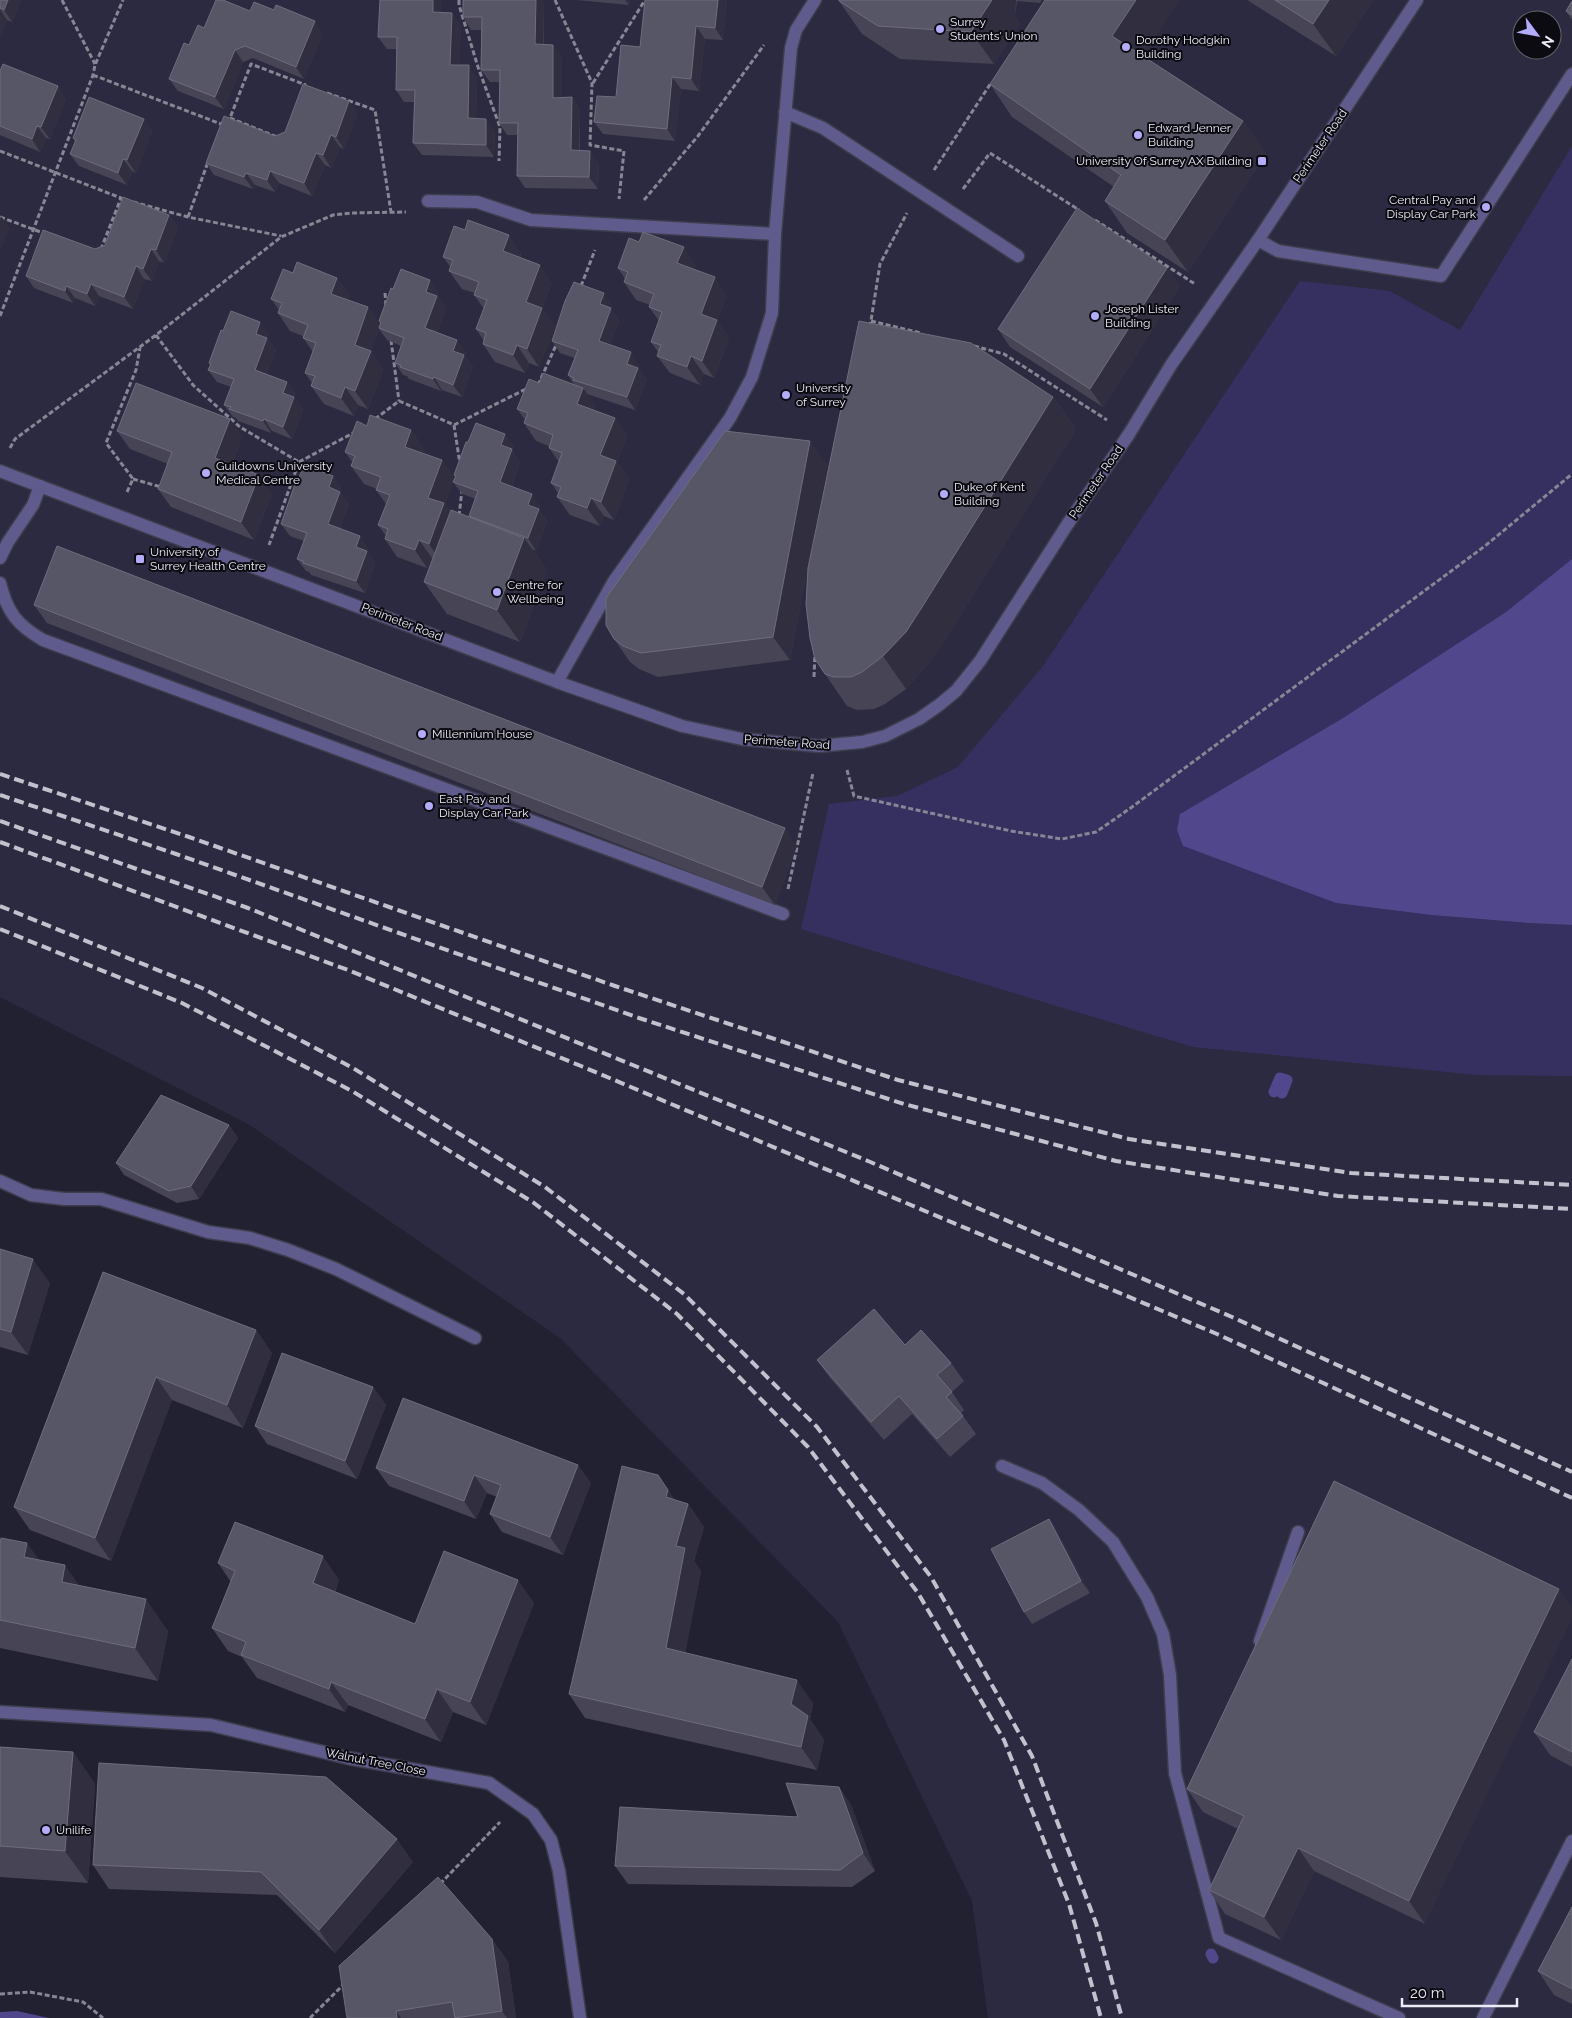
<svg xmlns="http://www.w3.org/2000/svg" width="1572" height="2018" font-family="Raleway,sans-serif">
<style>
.built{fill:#2b2a40;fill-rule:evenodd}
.green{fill:#363060}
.water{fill:#51478d}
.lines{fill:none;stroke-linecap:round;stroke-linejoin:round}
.stream{stroke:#51478d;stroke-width:11}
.service-casing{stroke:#3e3d4d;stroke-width:15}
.minor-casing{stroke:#3e3d4d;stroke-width:15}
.tertiary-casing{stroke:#3e3d4d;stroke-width:15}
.path{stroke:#878694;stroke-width:3;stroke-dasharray:5 2.5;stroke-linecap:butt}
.service{stroke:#5f5b8c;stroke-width:12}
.minor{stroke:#5f5b8c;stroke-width:12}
.tertiary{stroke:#5f5b8c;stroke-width:12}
.rail{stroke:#c2c2ce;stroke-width:4;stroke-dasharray:10 5;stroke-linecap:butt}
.wall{fill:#464455}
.shaded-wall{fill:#302e3f}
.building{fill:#575667;stroke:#6f6d7d}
.poi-dot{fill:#b3adf9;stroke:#0c0b12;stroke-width:2}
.labels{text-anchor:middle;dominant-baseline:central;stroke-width:4;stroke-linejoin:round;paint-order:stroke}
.poi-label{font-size:12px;fill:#ececf7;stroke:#0c0b12;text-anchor:start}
.street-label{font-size:12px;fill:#ececf7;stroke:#0c0b12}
</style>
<rect width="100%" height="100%" fill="#222131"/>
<path class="built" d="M0 0H1572V2018H988L972 1901 838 1622 560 1338 248 1124 0 997ZM1522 20H1552V50H1522Z"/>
<path class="green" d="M1572 146V559L1506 612 1343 718 1180 814 1183 846 1336 903 1431 915 1528 923 1572 925V1076L1477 1075 1193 1047 801 929 829 804 897 796 958 767 1043 666 1300 281 1390 291 1460 330Z"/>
<path class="water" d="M1572 559V925L1528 923 1431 915 1336 903 1183 846 1177 830 1180 814 1343 718 1506 612Z
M17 2011 49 2018H0V2012Z"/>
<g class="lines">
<path class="stream" d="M1274 1092 1280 1078 1287 1080 1282 1093
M1211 1954 1213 1958"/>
<g class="service-casing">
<path id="service" d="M785 112 823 128 1018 256
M428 201 477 202 531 220 775 234
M1258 240 1278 251 1441 276 1572 74
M0 558 8 542 33 505 40 486
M0 583C7 612 17 625 43 640L783 914
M557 682 614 581 730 418 752 377 772 313 775 234 791 48 796 30 815 0
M0 1181 31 1195 64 1199H101L208 1232 250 1238 288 1250 336 1269 475 1338
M1002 1466 1042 1483 1079 1510 1113 1542 1147 1597 1163 1634 1170 1675 1175 1773 1219 1938 1399 2018
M1260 1641 1298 1532
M1483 2018 1572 1841"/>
</g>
<g class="minor-casing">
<path id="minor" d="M0 471 557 682 682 726 742 739 819 746 862 742 885 736 919 719 939 705 956 691 980 661 1067 525 1129 434 1171 365 1258 240 1417 0"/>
</g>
<g class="tertiary-casing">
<path id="tertiary" d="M0 1712 211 1725 348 1758 489 1783 533 1814 551 1840 559 1871 580 2018"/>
</g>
<path class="path" d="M62 0 95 64
M459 0V5L478 67 500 127 499 161
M555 0 592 83 590 145 624 151 619 199
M93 75 221 124 230 118 251 64 306 85
M593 83 645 0
M327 93 375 110 391 212
M230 118 277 137
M0 151 121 198 101 249
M934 170 991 83
M963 189 990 153 1079 210
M644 200 698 136 764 45
M133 202 188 217 281 236
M0 217 46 234
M188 217 208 162
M1095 220 1195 284
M581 286 595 250
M385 293 386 306
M0 316 93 75 95 65 123 0
M871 321 921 333
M870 327 880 264 907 213
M156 335 193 385 240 427 299 462 269 545
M391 340 399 401
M974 346 1004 354 1107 420
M537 384 539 383 557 343
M375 419 399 401 454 425 526 389
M454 425 460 464
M10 448 15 439 156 335 281 237 333 215 351 213 406 212
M299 462 355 432
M133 479 161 487
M127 492 133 479 106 443 136 370 140 348
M459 516 462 490
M814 677 815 653
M847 770 854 796 1011 831 1062 839 1096 832 1132 807 1485 546 1572 474
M788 889 813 773
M440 1884 500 1822
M0 1994 30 1992 83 2002 103 2018
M310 2018 344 1984"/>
<use href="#service" class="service"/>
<use href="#minor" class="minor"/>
<use href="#tertiary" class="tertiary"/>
<path class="rail" d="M0 774 189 837 615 986 898 1080 1129 1139 1351 1173 1572 1185
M0 795 176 854 639 1018 904 1104 1116 1161 1338 1196 1572 1209
M0 821 248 908 868 1161 1232 1317 1572 1472
M0 842 348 970 581 1066 1217 1334 1572 1498
M0 906 202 988 353 1068 545 1187 684 1294 817 1427 931 1577 1032 1756 1096 1923 1122 2018
M0 929 182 1003 352 1091 534 1203 677 1314 808 1447 918 1593 1004 1740 1069 1904 1101 2018"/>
</g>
<path class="wall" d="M0 0H21L12 22 7 20 0 38Z
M463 0H541L544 4V45H553L562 57V98L572 97 580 110V150L599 163 598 189 525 188 517 176 518 135H507L499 123V82H490L481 70V30H471L463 17Z
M576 0H630L629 5Z
M727 0 723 40 705 39 699 91 681 89 675 141 603 134 594 122 616 97 640 47Z
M839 0H1042L1040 3 1017 1 1015 16 1020 24 994 64 900 59 862 34 839 1Z
M1247 0H1373L1336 56Z
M1572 1V19L1570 17 1566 11Z
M250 11 323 33 304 79 253 58 243 62 224 109 178 91 169 79 189 45 204 28Z
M442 12 461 25 459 65 477 78 476 118 495 131 494 157 422 155 413 143 414 102H404L396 90 397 49H387L378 37Z
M1143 56 1243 121 1266 154 1188 272 1127 233 1105 201 1114 187 1012 117 990 84Z
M0 71 66 98 50 139 46 138 40 152 0 135Z
M358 113 344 149 340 147 331 168 325 165 312 196 279 183 275 192 255 185 253 189 214 175 206 163 275 136Z
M144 119 152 131 136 173 132 171 127 185 79 166 70 154 75 142 73 138Z
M169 215 178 227 164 263 159 261 152 281 144 279 133 309 99 296 95 306 75 298 73 303 34 288 26 276 105 245Z
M521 253 520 258 552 283 542 309 555 326 539 367 529 363 525 373 495 362 483 344 484 341 476 329 484 309 474 295 475 293 462 289 449 271 451 268 443 257Z
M696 265 694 269 727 295 717 321 729 338 714 378 704 374 700 385 670 373 657 356 658 352 651 342 659 321 649 307 650 305 636 300 624 282 625 279 618 268Z
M1167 268 1180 286 1103 407 1010 347 998 329Z
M293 273 337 278 350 296 348 300 368 307 380 324V323L379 321 393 289 439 293 438 296 446 308 437 332 466 352 465 356 473 367 462 397 442 390 441 391 409 379 407 376 403 375 395 363 401 346 387 340 379 329 371 352 383 369 368 409 358 405 354 416 324 404 311 386 312 383 305 373 313 352 303 338V336L290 331 278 313 279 310 271 299Z
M612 305 611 309 619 321 610 345 639 365 638 368 647 380 635 410 587 394 596 406 594 410 615 418 627 436 617 462 629 479 614 520 604 516 600 526 570 515 557 497 558 493 551 483 559 462 549 448V446L536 441 524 423 525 420 517 409 539 383 574 385 568 375 575 358 560 353 552 341Z
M223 331 269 334 267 338 276 350 267 374 287 382 296 394 294 397 303 409 292 439 272 431 271 433 238 421 236 418 233 417 224 405 231 387 217 382 208 370 210 365 209 363Z
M1053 397 1076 429 947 637 928 664 906 689 885 704 874 709 857 710 847 706 825 674Z
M230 419 242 437 232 464 272 493 254 540 171 507 158 489 168 464 130 449 117 431Z
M367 426 411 430 423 448 422 453 442 460 454 478 445 504 451 512 469 517 476 499 462 494 453 482 455 477 454 475 514 446 512 450 520 462 512 486 540 506 539 509 547 521 536 551 532 549 547 570 520 642 447 614 424 582 433 558H432L427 568 397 557 385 539 386 536 378 525 386 504 376 490 377 489 364 484 351 466 353 463 345 452Z
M827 464 790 660 658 677 639 669 630 662 614 639Z
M333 476 341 488 340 492 349 504 340 528 368 548 367 551 375 563 365 593 311 575 309 572 306 571 297 559 304 541 290 536 281 524 296 485Z
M34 605 797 846 775 905 47 623Z
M229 1125 238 1138 199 1199 177 1203 124 1175 116 1163Z
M0 1249 50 1283 28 1355 0 1347Z
M103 1272 256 1330 272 1353 243 1428 172 1400 111 1561 30 1530 14 1507Z
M905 1345 951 1363 964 1381 952 1392 964 1410 961 1413 976 1434 950 1457 912 1414 884 1440 830 1378 817 1360Z
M373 1387 386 1405 357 1479 267 1444 255 1426Z
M376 1468 591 1483 563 1555 502 1532 490 1514 497 1497 487 1493 476 1519 389 1486Z
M1334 1481 1425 1924 1314 1871 1281 1940 1225 1914 1209 1890 1238 1829 1203 1812 1187 1789Z
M675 1500 688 1504 704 1527 694 1561 701 1571 685 1653 813 1703 810 1719 824 1740 817 1770 585 1718 569 1694Z
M1049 1519 1057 1531 1090 1593 1032 1624 1024 1612Z
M0 1544 39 1560 79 1585 168 1631 158 1681 0 1648Z
M218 1563 339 1580 335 1592 415 1624 534 1603 486 1725 453 1712 441 1742 348 1705 345 1712 257 1678 242 1657 228 1651 212 1628 231 1582Z
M1572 1659V1767L1550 1755 1534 1732Z
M0 1747 73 1752 95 1784 88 1883 0 1877Z
M839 1787 851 1805 875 1871 852 1887 628 1884 615 1866 798 1817Z
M413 1862 335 1953 277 1895 109 1889 93 1865Z
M1572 1907V2004L1554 1995 1538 1971Z
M492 1939 508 1962 516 2018H347Z"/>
<path class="shaded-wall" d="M8 0H21L12 22 4 10Z
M433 0H442L441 24 433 12Z
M536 0H541L544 4 543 57 535 44Z
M625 0H630L629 5Z
M718 0H727L723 40 715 28Z
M992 0H1016L1015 16 1020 24 994 64 971 32Z
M1136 0H1180L1135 68 1112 36Z
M1329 0H1373L1336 56 1313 24Z
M0 9 7 20 0 38Z
M452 13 461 25 459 77 450 65Z
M315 21 323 33 304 79 296 67Z
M696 26 705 39 699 91 691 79Z
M553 45 562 57V110L553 98Z
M235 50 243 62 224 109 215 97Z
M469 65 477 78 476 130 468 118Z
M672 77 681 89 675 141 667 129Z
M58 86 66 98 50 139 41 127Z
M572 97 580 110 579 162 571 150Z
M349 101 358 113 344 149 336 137Z
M144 119 152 131 136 173 127 160Z
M486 119 495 131 494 157 486 145Z
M1243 121 1266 154 1188 272 1165 240Z
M37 126 46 138 40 152 32 139Z
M331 135 340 147 331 168 323 155Z
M590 151 599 163 598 189 589 177Z
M316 153 325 165 312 196 304 183Z
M123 159 132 171 127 185 118 173Z
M270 171 279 183 275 192 267 180Z
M246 173 255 185 253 189 244 177Z
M169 215 178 227 164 263 156 250Z
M1 216 10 228 0 252V219Z
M509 235 521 253 515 269 503 251Z
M684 247 696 265 690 281 677 263Z
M151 249 159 261 152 281 143 269Z
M540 265 552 283 542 309 555 326 539 367 527 349 526 302Z
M136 266 144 279 133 309 124 297Z
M1167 268 1180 286 1103 407 1090 389Z
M715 277 727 295 717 321 729 338 714 378 702 361 701 314Z
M337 278 350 296 344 312 331 294Z
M430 280 439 293 438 296 446 308 434 340 425 328 426 292Z
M91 284 99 296 95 306 87 294Z
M66 286 75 298 73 303 65 291Z
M604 293 612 305 611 309 619 321 607 353 599 341 600 304Z
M368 307 381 325 371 352 383 369 368 409 355 391V345Z
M260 322 269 334 267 338 276 350 264 382 255 370 256 334Z
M457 340 466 352 465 356 473 367 462 397 453 385V351Z
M517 345 529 363 525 373 513 355Z
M631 352 639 365 636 374 638 368 647 380 635 410 627 397V364Z
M691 356 704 374 700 385 687 367Z
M434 377 442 390 441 391 433 379Z
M287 382 296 394 294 397 303 409 292 439 283 427V393Z
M345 387 358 405 354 416 341 398Z
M583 388 596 406 590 422 577 404Z
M1053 397 1076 429 947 637 928 664 906 689 883 656Z
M615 418 627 436 617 462 629 479 614 520 601 502 600 455Z
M230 419 242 437 227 476 215 458Z
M264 419 272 431 271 433 263 421Z
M411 430 423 448 418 464 405 447Z
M505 434 514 446 512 450 520 462 509 494 500 482 501 445Z
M810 441 827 464 790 660 773 637Z
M442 460 454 478 445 504 457 521 441 562 429 544 428 498Z
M259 475 272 493 254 540 241 522Z
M333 476 341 488 340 492 349 504 337 536 328 524 329 487Z
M532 494 540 506 539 509 547 521 536 551 528 538V505Z
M591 498 604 516 600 526 587 508Z
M360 536 368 548 367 551 375 563 365 593 356 581V547Z
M524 538 547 570 520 642 497 610Z
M419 540 432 558 427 568 415 550Z
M785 828 797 846 775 905 762 887Z
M229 1125 238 1138 199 1199 191 1186Z
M33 1259 50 1283 28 1355 11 1332Z
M256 1330 272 1353 243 1428 227 1405Z
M156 1377 172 1400 111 1561 95 1538Z
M373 1387 386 1405 357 1479 345 1461Z
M578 1465 591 1483 563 1555 550 1537Z
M474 1475 487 1493 476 1519 464 1501Z
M658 1475 684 1513 666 1497Z
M688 1504 704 1527 694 1561 701 1571 682 1671 666 1648 676 1546Z
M1049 1519 1057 1531 1090 1593 1081 1581Z
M27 1543 50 1575 24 1557Z
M323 1556 339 1580 329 1606 313 1583Z
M65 1565 88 1598 62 1582Z
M518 1580 534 1603 486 1725 470 1702Z
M1559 1589 1572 1608V1619L1425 1924 1409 1901Z
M146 1599 168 1631 158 1681 135 1648Z
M797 1680 813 1703 810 1719 824 1740 817 1770 801 1747 791 1704Z
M331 1682 348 1705 345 1712 329 1689Z
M437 1689 453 1712 441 1742 425 1719Z
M73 1752 95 1784 88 1883 65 1851Z
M839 1787 851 1805 875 1871 863 1853Z
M397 1839 413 1862 335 1953 319 1930Z
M1298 1848 1314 1871 1281 1940 1264 1917Z
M492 1939 508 1962 516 2018H507L502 2011Z
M396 2011 401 2018H397Z"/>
<path class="building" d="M0 0H8L4 10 0 8Z
M216 0H223L250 11 254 2 274 10 276 5 315 21 296 67 245 46 235 50 215 97 169 79 184 43 189 45 198 25 204 28Z
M380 0H433V12L452 13 450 65H469L468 118 486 119V145L413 143 415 90H396L397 37H378Z
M463 0H536L535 44 553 45V98L572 97 571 150 590 151 589 177 517 176 518 123H499L500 70H481L482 17H463Z
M645 0H718L715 28 696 26 691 79 672 77 667 129 594 122 597 96 616 97 621 45 640 47Z
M839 0H992L971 32 878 26 839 1Z
M1045 0H1136L1112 36 1243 121 1165 240 1105 201 1121 175 990 84Z
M1275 0H1329L1313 24Z
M1572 1V15L1566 11Z
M3 64 58 86 41 127 37 126 32 139 0 126V71Z
M303 84 349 101 336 137 331 135 323 155 316 153 304 183 270 171 267 180 246 173 244 177 206 163 224 116 275 136 285 132Z
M89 97 144 119 127 160 123 159 118 173 70 154 76 140 73 138Z
M123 197 169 215 156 250 151 249 143 269 136 266 124 297 91 284 87 294 66 286 65 291 26 276 43 230 95 249 105 245Z
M1077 208 1167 268 1090 389 998 329Z
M468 220 509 235 503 251 540 265 526 302 542 308 527 349 517 345 513 355 483 344 486 333 476 329 487 300 474 295 479 282 449 271 453 260 443 257 454 226 465 230Z
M643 232 684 247 677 263 715 277 701 314 717 320 702 361 691 356 687 367 657 356 661 345 651 342 662 312 649 307 654 294 624 282 628 272 618 268 629 238 639 242Z
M297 262 337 278 331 294 368 307 355 345 371 351 355 391 345 387 341 398 311 386 315 376 305 373 316 343 303 338 308 325 278 313 282 303 271 299 283 269 293 273Z
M401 269 430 280 426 292 437 296 425 328 457 340 453 351 464 355 453 385 434 377 433 379 400 367 401 365 395 363 404 338 379 328 381 322 379 321 391 288 393 289Z
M574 282 604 293 600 304 611 308 599 341 631 352 627 364 638 368 627 397 573 380 574 378 568 375 578 350 552 341 565 301Z
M231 311 260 322 256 334 267 338 255 370 287 382 283 393 294 397 283 427 264 419 263 421 229 409 231 407 224 405 234 379 208 370 211 364 209 363 221 330 223 331Z
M859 321 971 343 1053 397 924 604 906 632 883 656 862 672 851 677H834L825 674 815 659 810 638 806 604 808 568Z
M543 373 583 388 577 404 615 418 600 455 616 461 601 502 591 498 587 508 557 497 561 487 551 483 562 453 549 448 553 435 524 423 528 413 517 409 529 379 539 383Z
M136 383 230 419 215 458 259 475 241 522 158 489 172 452 117 431Z
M370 415 411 430 405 447 442 460 428 498 444 503 429 544 419 540 415 550 385 539 388 529 378 525 390 495 376 490 381 477 351 466 355 456 345 452 357 421 367 426Z
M476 423 505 434 501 445 512 449 500 482 532 494 528 505 539 509 528 538 469 516 478 491 453 482 456 476 454 475 466 442H468Z
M725 431 810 441 773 637 641 653 623 646 614 639 606 625V598Z
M304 465 333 476 329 487 340 492 328 524 360 536 356 547 367 551 356 581 303 563V561L297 559 307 533 281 524 295 484 296 485Z
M451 510 524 538 497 610 424 582Z
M57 546 785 828 762 887 34 605Z
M161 1095 229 1125 191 1186 169 1191 116 1163Z
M0 1249 33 1259 11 1332 0 1329Z
M103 1272 256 1330 227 1405 156 1377 95 1538 14 1507Z
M874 1309 905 1345 921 1330 951 1363 937 1375 952 1392 946 1397 963 1416 937 1439 899 1396 871 1422 817 1360Z
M282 1353 373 1387 345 1461 255 1426Z
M403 1398 578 1465 550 1537 490 1514 501 1485 474 1475 464 1501 376 1468Z
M622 1466 658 1475 668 1490 666 1497 688 1504 676 1546 685 1548 666 1648 797 1680 791 1704 808 1716 801 1747 569 1694Z
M1334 1481 1559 1589 1409 1901 1298 1848 1264 1917 1209 1890 1244 1816 1187 1789Z
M1049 1519 1081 1581 1024 1612 991 1549Z
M235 1522 323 1556 313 1583 415 1624 444 1551 518 1580 470 1702 437 1689 425 1719 331 1682 329 1689 241 1655 246 1642 212 1628 235 1571 218 1563Z
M1 1538 27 1543 24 1557 65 1565 62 1582 146 1599 135 1648 0 1620V1544Z
M1572 1659V1752L1534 1732Z
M0 1747 73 1752 65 1851 0 1846Z
M99 1763 326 1777 397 1839 319 1930 261 1872 93 1865Z
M786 1783 839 1787 863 1853 840 1870 615 1866 620 1807 798 1817Z
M438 1877 492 1939 502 2011 455 2018 452 2002 396 2011 397 2018H347L339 1966Z
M1572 1907V1989L1538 1971Z"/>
<g class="poi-dot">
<circle cx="940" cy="29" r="5"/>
<circle cx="1126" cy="47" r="5"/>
<circle cx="1138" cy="135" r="5"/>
<rect x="1257" y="156" width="10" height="10" rx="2.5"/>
<circle cx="1486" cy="207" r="5"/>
<circle cx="1095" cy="316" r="5"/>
<circle cx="786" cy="395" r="5"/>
<circle cx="206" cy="473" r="5"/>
<circle cx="944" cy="494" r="5"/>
<rect x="135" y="554" width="10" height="10" rx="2.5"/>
<circle cx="497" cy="592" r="5"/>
<circle cx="422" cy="734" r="5"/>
<circle cx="429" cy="806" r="5"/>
<circle cx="46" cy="1830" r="5"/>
</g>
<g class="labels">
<g class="poi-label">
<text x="950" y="22">Surrey<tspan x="950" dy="14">Students' Union</tspan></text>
<text x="1136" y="40">Dorothy Hodgkin<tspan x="1136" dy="14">Building</tspan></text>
<text x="1148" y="128">Edward Jenner<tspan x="1148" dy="14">Building</tspan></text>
<text x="1252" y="161" text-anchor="end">University Of Surrey AX Building</text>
<text x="1476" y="200" text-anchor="end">Central Pay and<tspan x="1476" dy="14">Display Car Park</tspan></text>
<text x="1105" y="309">Joseph Lister<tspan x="1105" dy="14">Building</tspan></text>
<text x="796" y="388">University<tspan x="796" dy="14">of Surrey</tspan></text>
<text x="216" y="466">Guildowns University<tspan x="216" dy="14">Medical Centre</tspan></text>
<text x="954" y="487">Duke of Kent<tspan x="954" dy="14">Building</tspan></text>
<text x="150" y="552">University of<tspan x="150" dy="14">Surrey Health Centre</tspan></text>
<text x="507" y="585">Centre for<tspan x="507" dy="14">Wellbeing</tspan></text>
<text x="432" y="734">Millennium House</text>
<text x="439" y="799">East Pay and<tspan x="439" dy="14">Display Car Park</tspan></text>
<text x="56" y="1830">Unilife</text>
</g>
<g class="street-label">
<text transform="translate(1320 146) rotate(-56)">Perimeter Road</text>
<text transform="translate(1096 482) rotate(-56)">Perimeter Road</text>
<text transform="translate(402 622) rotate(21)">Perimeter Road</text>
<text transform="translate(787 742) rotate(4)">Perimeter Road</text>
<text transform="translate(376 1762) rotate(11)">Walnut Tree Close</text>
</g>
</g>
<g transform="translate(1537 35) rotate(122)"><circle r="24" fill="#0c0b12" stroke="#66656e"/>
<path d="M0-4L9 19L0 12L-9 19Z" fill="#b3adf9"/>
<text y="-8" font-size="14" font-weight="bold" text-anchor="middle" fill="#ececf7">N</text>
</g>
<path d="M1402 1998v8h115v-8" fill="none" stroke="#ececf7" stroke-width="2.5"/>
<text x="1410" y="1998" font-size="15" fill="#ececf7" stroke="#0c0b12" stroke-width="4" paint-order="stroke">20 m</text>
</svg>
